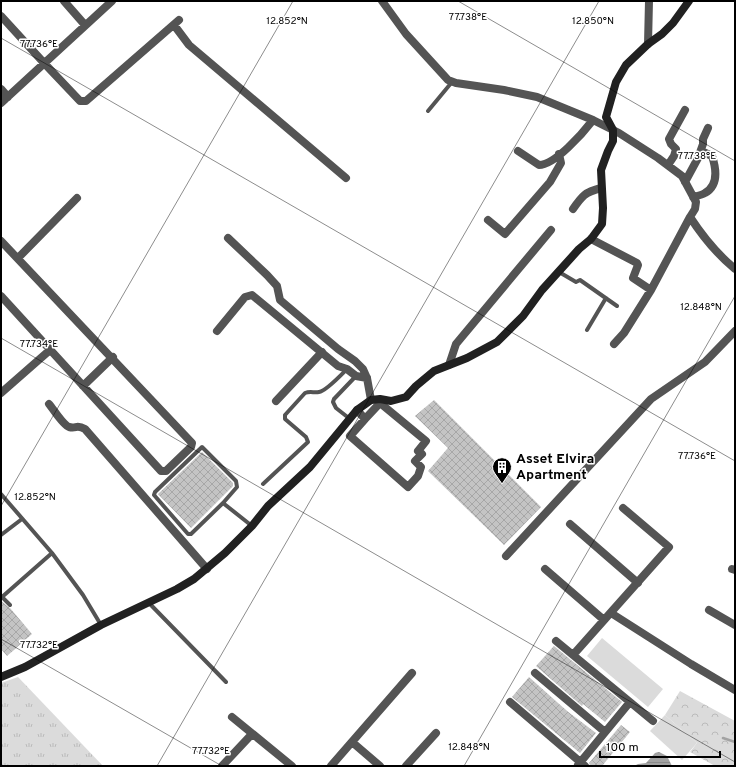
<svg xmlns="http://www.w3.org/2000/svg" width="736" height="767" font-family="Overpass,sans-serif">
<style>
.grass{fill:url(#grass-tufts)}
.forest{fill:url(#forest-crowns)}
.garden{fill:#dbdbdb}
.water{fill:url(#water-rules)}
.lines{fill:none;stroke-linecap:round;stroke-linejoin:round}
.stream{stroke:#a2a2a2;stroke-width:2.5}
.building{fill:url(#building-cross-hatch)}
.lane{stroke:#545454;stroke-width:4}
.street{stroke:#545454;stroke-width:8}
.secondary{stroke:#212121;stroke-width:8}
.ticks{fill:none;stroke:#000;stroke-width:1;stroke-opacity:0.45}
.labels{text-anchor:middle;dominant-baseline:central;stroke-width:3;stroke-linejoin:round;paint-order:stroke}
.poi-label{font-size:14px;font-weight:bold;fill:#000;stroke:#fff;text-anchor:start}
.ticks-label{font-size:10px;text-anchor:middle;fill:#000;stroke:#fff;stroke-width:3;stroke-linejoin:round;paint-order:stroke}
</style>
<defs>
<pattern id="grass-tufts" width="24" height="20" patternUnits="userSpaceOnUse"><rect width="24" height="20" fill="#dbdbdb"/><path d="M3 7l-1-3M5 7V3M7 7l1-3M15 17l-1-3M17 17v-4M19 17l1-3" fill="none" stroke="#bababa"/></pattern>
<pattern id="forest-crowns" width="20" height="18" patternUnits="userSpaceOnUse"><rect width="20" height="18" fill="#dbdbdb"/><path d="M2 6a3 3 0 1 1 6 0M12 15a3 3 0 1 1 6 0" fill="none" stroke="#bababa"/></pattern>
<pattern id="water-rules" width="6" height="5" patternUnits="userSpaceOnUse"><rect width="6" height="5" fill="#a2a2a2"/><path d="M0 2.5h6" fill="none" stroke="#8a8a8a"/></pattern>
<pattern id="building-cross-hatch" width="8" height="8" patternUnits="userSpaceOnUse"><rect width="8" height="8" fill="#c4c4c4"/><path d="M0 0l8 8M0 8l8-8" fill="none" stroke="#a7a7a7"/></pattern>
</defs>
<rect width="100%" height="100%" fill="#fff"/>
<path class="grass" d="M18 677 103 766H1V683Z"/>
<path class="forest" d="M680 691 735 721V766H715L690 752 697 743 665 715Z"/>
<path class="garden" d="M602 638 663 689 648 707 587 656Z
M665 715 697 743 682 760 650 731Z"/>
<path class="water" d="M659 752 667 756 672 766H634L638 764 646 763 655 753Z"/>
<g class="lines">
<path class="stream" d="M723 738 735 742"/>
</g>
<path class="building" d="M434 400 541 507 504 545 428 471 448 448 415 416Z
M202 452 233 483V486L191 528 158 494Z
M1 601 10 608 32 634 7 656 1 649Z
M554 646 622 702 605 722 583 704 582 706 536 666Z
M529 677 567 711 596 733 580 753 512 697Z
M621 725 630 732 602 766H590L589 763Z"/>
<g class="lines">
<path class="lane" d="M428 111 452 82
M559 272 576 282 580 280 617 306
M587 330 606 298
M350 419 336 408 333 402 334 399 356 376
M202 447 236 481 237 487 223 503 191 534H188L154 495 155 492Z
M263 484 308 442 306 437 285 419V415L305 393C310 391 314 393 319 392 326 391 341 375 347 369
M1 494 52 553 83 595 101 625
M223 503 252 526
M1 535 22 519
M1 596 10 605
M2 597 52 553
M149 603 226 682"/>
<path class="street" d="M64 1 85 25
M382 1 406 34 448 80 456 83 504 90 537 97 593 120 619 133 658 158 682 176 696 202 695 209 690 217C703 237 717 254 735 269
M1 16 44 63 80 101H86L179 20
M174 25 189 45 346 178
M648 44 649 1
M1 89 8 97
M1 103 112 1
M518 151 539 165C555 165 583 133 593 120
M668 165 674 156 676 149 671 144 669 139 685 110
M685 182 698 158 703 144V139L708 128
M693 197C697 196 702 195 705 193 719 185 716 168 712 156L701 151
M573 209C582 196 585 192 601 188
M488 220 505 234 550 182 561 163 559 154
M228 238 267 275 277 286 280 300 338 349 355 361 363 369 367 378 371 400
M591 239 637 263 638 265 633 278 651 290
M1 241 192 443 191 447 166 471H161L1 296
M18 258 77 198
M217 331 245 297 252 295 338 366 347 369 356 376 367 378
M614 344 624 333 651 290 690 217
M449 365 456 344 551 230
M83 386 113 357
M1 393 50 350
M276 401 322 352
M49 404C54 410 63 425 69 427 77 429 76 424 85 429L207 569
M357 410 365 419 350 436 408 487 418 476 421 467 415 461 422 454 418 451 426 441 380 403 365 419
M570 524 638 583
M506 556 651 399 705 362 735 331
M545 569 604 620
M732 569 735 570
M709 610 735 625
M611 613 691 664 735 690
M556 641 653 721
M573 655 669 547 623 508
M535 673 605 732
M510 702 585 766
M232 717 292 766
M352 742 380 766
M578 765 630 702
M222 766 252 734
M331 766 412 673
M406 766 436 733"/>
<path class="secondary" d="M1 677 25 667 101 625 177 589 194 579 225 553 252 526 268 506 310 467 357 410 371 400 380 399 391 401 406 397 416 386 434 371 467 358 497 342 523 316 542 290 579 249 591 239 602 224 603 208 601 170 608 151 613 141V130L606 117 616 82 626 65 648 44 662 34 673 23 689 1"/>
</g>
<path class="ticks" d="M458 1 735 161M1 38 735 461M1 338 735 762M1 506 293 1M1 639 222 766M157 766 599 1M464 766 735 296"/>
<defs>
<g id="building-pin" transform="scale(1)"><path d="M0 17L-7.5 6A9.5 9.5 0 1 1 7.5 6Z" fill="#000" stroke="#fff"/><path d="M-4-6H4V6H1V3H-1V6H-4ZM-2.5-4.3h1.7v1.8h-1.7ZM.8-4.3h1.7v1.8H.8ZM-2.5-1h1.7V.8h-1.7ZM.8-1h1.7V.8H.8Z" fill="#fff"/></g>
</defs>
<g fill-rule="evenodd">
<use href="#building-pin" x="502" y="467"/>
</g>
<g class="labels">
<g class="poi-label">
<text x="516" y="459">Asset Elvira<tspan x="516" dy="16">Apartment</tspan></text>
</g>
</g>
<g class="ticks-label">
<text x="468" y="20">77.738°E</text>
<text x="593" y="24">12.850°N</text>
<text x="287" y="24">12.852°N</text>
<text x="39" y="47">77.736°E</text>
<text x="697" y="159">77.738°E</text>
<text x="701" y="310">12.848°N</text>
<text x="39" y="347">77.734°E</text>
<text x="697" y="459">77.736°E</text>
<text x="35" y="500">12.852°N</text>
<text x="39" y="648">77.732°E</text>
<text x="469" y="750">12.848°N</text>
<text x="211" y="754">77.732°E</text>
</g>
<rect width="736" height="767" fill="none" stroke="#000000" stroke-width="4"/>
<path d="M600 751v6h120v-6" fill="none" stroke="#000000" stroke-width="2"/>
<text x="606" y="751" font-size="12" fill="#000000" stroke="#ffffff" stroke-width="3" paint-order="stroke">100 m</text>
</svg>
